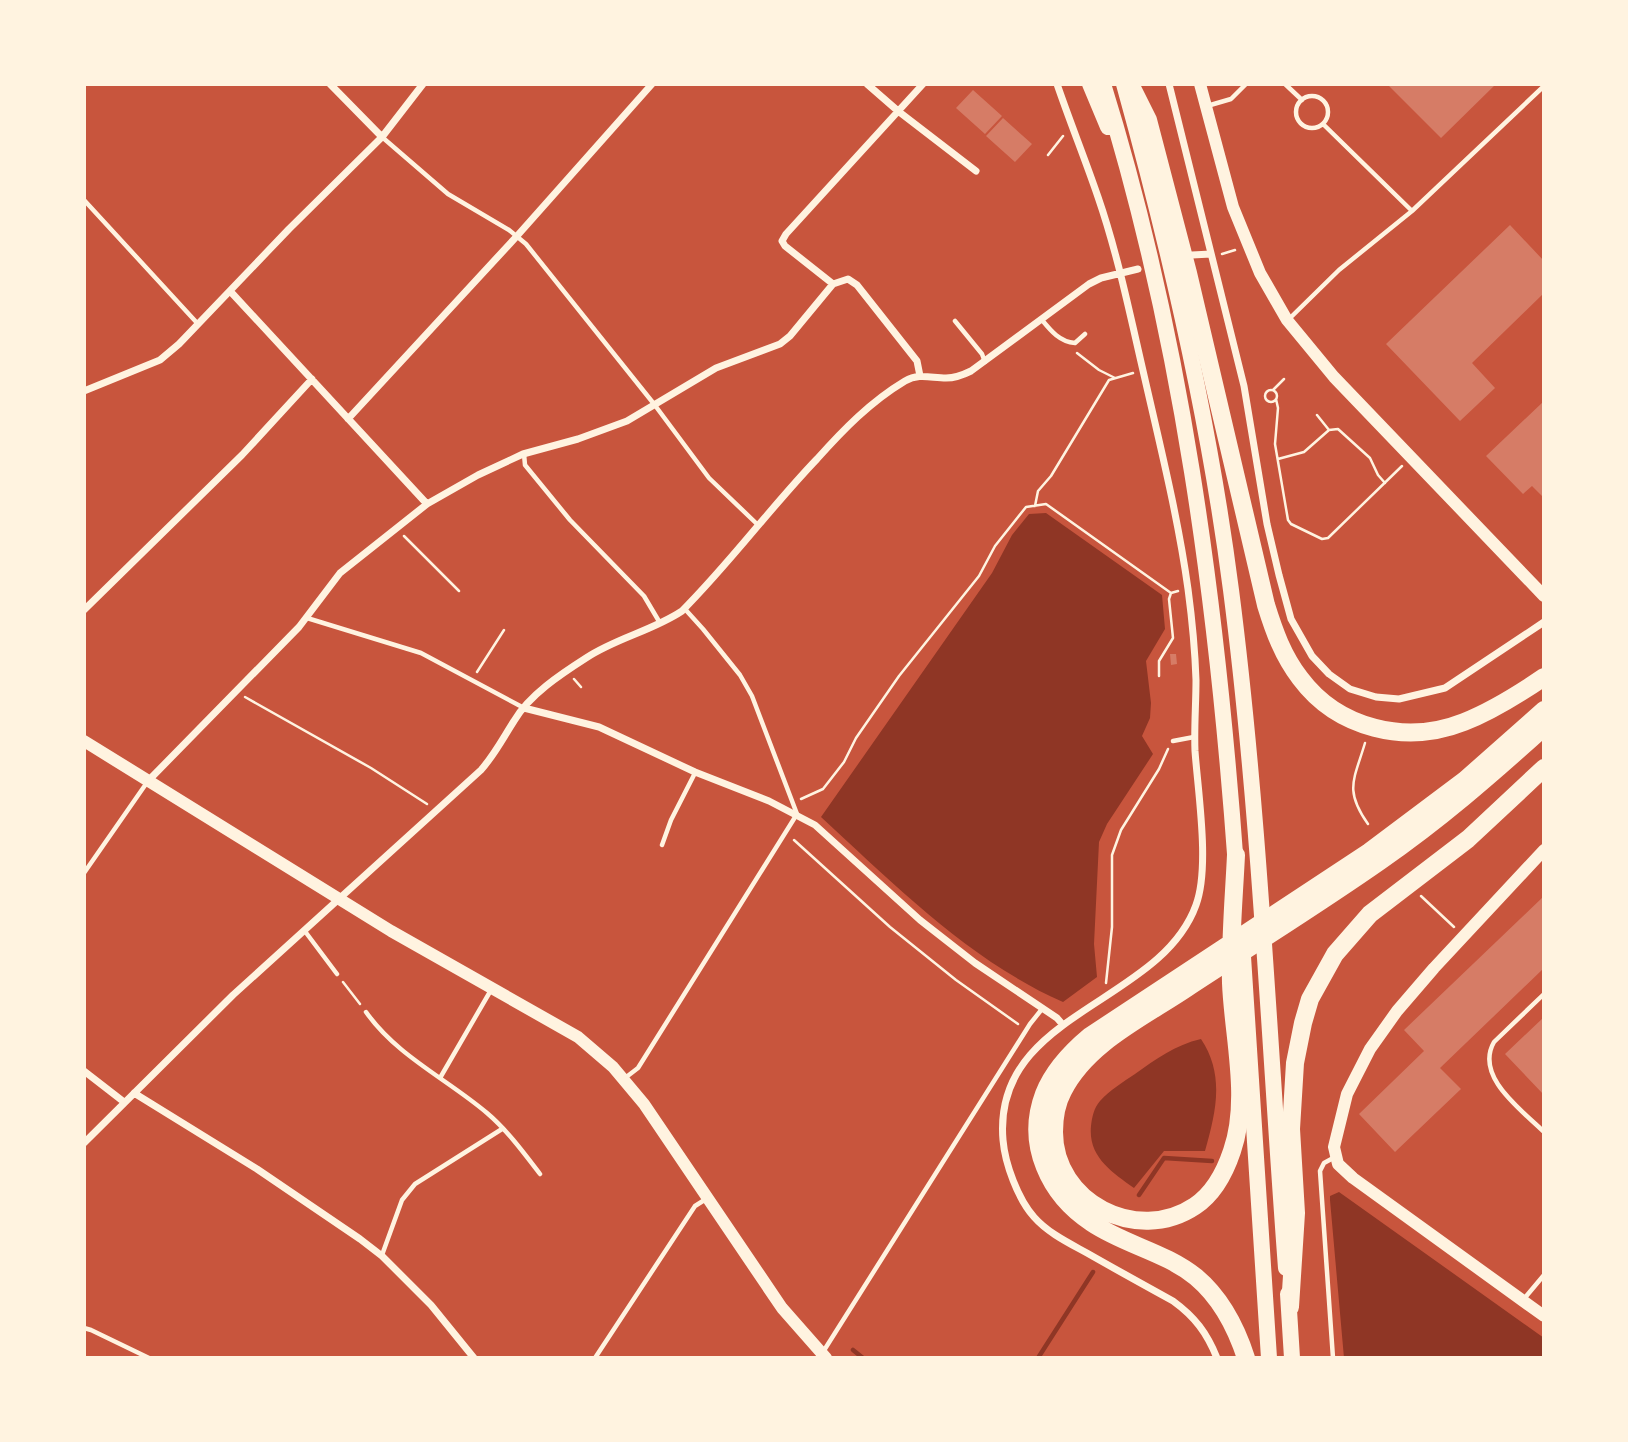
<svg xmlns="http://www.w3.org/2000/svg" width="1628" height="1442" font-family="Signika,sans-serif">
<style>
.water{fill:#8f3625}
.lines{fill:none;stroke-linecap:round;stroke-linejoin:round}
.stream{stroke:#8f3625;stroke-width:4.5}
.building{fill:#d67c66}
.path{stroke:#fff3e0;stroke-width:2.5}
.service{stroke:#fff3e0;stroke-width:4.5}
.minor{stroke:#fff3e0;stroke-width:7}
.tertiary{stroke:#fff3e0;stroke-width:12}
.trunk{stroke:#fff3e0;stroke-width:16}
.motorway{stroke:#fff3e0;stroke-width:18}
</style>
<rect width="100%" height="100%" fill="#c8553d"/>
<path class="water" d="M1046 513 1162 595 1165 629 1146 661 1151 703 1150 718 1142 736 1153 754 1107 824 1099 842 1094 944 1097 977 1063 1002C970 961 895 885 821 817L992 573 1012 535 1029 514Z
M1201 1039C1225 1075 1216 1112 1205 1151H1164L1134 1188C1112 1172 1088 1157 1091 1126 1092 1117 1094 1108 1100 1101 1110 1090 1123 1082 1135 1074 1156 1059 1175 1045 1201 1039Z
M1339 1192 1544 1338V1358H1344L1330 1200V1196Z"/>
<g class="lines">
<path class="stream" d="M1139 1195 1164 1158 1212 1161
M853 1350 863 1358
M1038 1358 1093 1272"/>
</g>
<path class="building" d="M1387 84H1496L1441 138Z
M973 90 1002 116 985 134 956 108Z
M1003 118 1032 144 1015 162 986 136Z
M1510 225 1544 261V293L1472 363 1495 388 1460 421 1386 344Z
M1544 401V498L1532 486 1523 494 1486 456Z
M1170 654H1176L1177 664 1171 665Z
M1544 896V968L1440 1068 1461 1089 1395 1152 1359 1114 1424 1051 1404 1030Z
M1544 1017V1095L1505 1054Z"/>
<g class="lines">
<path class="path" d="M1048 155 1063 136
M1222 254 1235 250
M1077 353 1099 370 1115 378
M1265 396a6 6 0 1 1 12 0a6 6 0 1 1-12 0Z
M1273 390 1284 379
M1276 399 1278 408 1275 444 1288 520 1291 524 1322 539 1328 538 1402 466
M1317 415 1329 430
M1278 459 1304 452 1329 430 1338 429 1370 458 1378 475 1385 483
M1035 506 1038 491 1051 476 1109 380 1133 373
M404 536 459 591
M477 672 504 630
M1159 676V661L1173 638 1169 599 1171 593
M574 679 581 687
M245 697 371 768 427 804
M1365 743C1354 780 1344 790 1368 824
M801 799 823 789 844 762 856 738 899 676 979 576 995 546 1026 507 1046 504 1171 593 1178 591
M794 840 890 927 956 980 1018 1024
M1421 896 1454 927
M343 982 360 1004
M1106 983 1112 927V855L1121 830 1159 769 1168 749"/>
<path class="service" d="M1285 84 1302 100
M1296 112a16 16 0 1 1 32 0a16 16 0 1 1-32 0Z
M1207 106 1231 99 1246 84
M1323 124 1412 211
M382 137 448 194 509 230 526 244 654 404 709 478 758 525
M84 200 198 324
M1042 320C1051 331 1060 342 1075 343L1085 334
M1288 320 1339 270 1412 211 1544 86
M955 321 982 354 985 362
M524 454 525 465 570 520 644 596 660 623
M307 618 421 653 524 708
M1173 741 1194 737
M662 845 671 820 695 773
M84 873 148 781
M304 930 337 974
M1544 994 1494 1042C1474 1077 1523 1111 1544 1132
M366 1012C397 1056 447 1079 487 1113 507 1130 524 1153 540 1174
M440 1078 491 990
M625 1078 638 1068 797 814 752 696 740 675 703 629 684 608
M382 1255 402 1200 415 1184 502 1129
M1523 1300 1544 1275
M84 1328 91 1330 149 1358
M823 1352 1030 1024 1042 1009
M595 1358 695 1206 706 1199
M1333 1358 1320 1171 1324 1163 1335 1157"/>
<path class="minor" d="M330 84 382 137
M867 84 898 111 976 171
M1057 84C1070 122 1085 159 1098 197 1118 255 1130 315 1144 375 1160 445 1178 517 1188 589 1192 619 1195 650 1196 680 1196 704 1194 727 1195 751 1198 793 1210 867 1196 905 1160 1005 992 1012 1003 1140 1005 1164 1018 1199 1034 1217 1048 1233 1069 1243 1087 1253 1115 1269 1144 1285 1173 1301 1195 1317 1207 1333 1217 1358
M1169 84 1244 386 1267 524 1279 575 1291 619 1312 656 1329 674 1350 689 1376 697 1399 699 1445 688 1544 622
M1192 255 1211 254
M833 284 785 246 782 241 786 234 923 84
M230 291 427 504
M84 391 160 360 179 344 289 229 382 137 423 84
M348 419 517 236 652 84
M84 610 242 455 312 379
M524 708 599 727 695 772 769 801 815 825 920 920 975 963 1057 1018 1063 1025
M148 781 299 627 340 573 427 504 478 475 523 454 578 439 627 421 716 368 780 344 790 336 833 284 848 279 857 285 917 361 920 376
M84 1071 124 1102
M134 1093 257 1169 360 1239 382 1256 431 1305 474 1358
M84 1143 233 995 481 770C495 754 503 738 514 721 529 695 561 674 586 658 616 638 652 631 682 611 730 563 770 508 817 459 843 430 870 402 905 381 919 373 931 378 946 378 955 378 963 375 971 371L1089 284 1101 278 1138 269"/>
<path class="tertiary" d="M1200 84 1233 207 1260 273 1287 320 1334 377 1544 596
M84 741 391 931 578 1037 613 1067 644 1104 782 1308 826 1358
M1544 850 1434 968 1397 1011 1370 1049 1347 1094 1334 1147 1338 1164 1353 1178 1544 1316"/>
<path class="trunk" d="M1090 84 1108 127
M1103 84C1182 338 1217 603 1236 867
M1124 84C1170 250 1209 419 1231 590 1260 815 1269 1042 1286 1268
M1242 941 1269 1358
M1288 1294 1292 1358"/>
<path class="motorway" d="M1130 84 1148 120 1188 273 1266 605C1274 631 1283 656 1300 678 1338 729 1406 745 1464 722 1492 711 1519 694 1544 677
M1236 855C1234 897 1230 940 1231 983 1233 1036 1250 1099 1232 1151 1225 1172 1213 1194 1195 1206 1137 1245 1054 1202 1054 1132 1054 1118 1056 1104 1063 1091 1087 1043 1144 1017 1187 988 1251 946 1317 905 1380 861 1438 821 1491 775 1544 727
M1290 1307 1296 1213 1291 1129 1295 1063 1303 1023 1310 999 1335 954 1370 914 1468 839 1544 768
M1246 1358C1236 1327 1221 1298 1196 1277 1165 1252 1125 1245 1092 1223 1049 1195 1025 1144 1044 1094 1053 1071 1072 1051 1090 1036L1369 852 1465 780 1544 710"/>
</g>
<rect width="1628" height="1442" fill="none" stroke="#fff3e0" stroke-width="172"/>
</svg>
